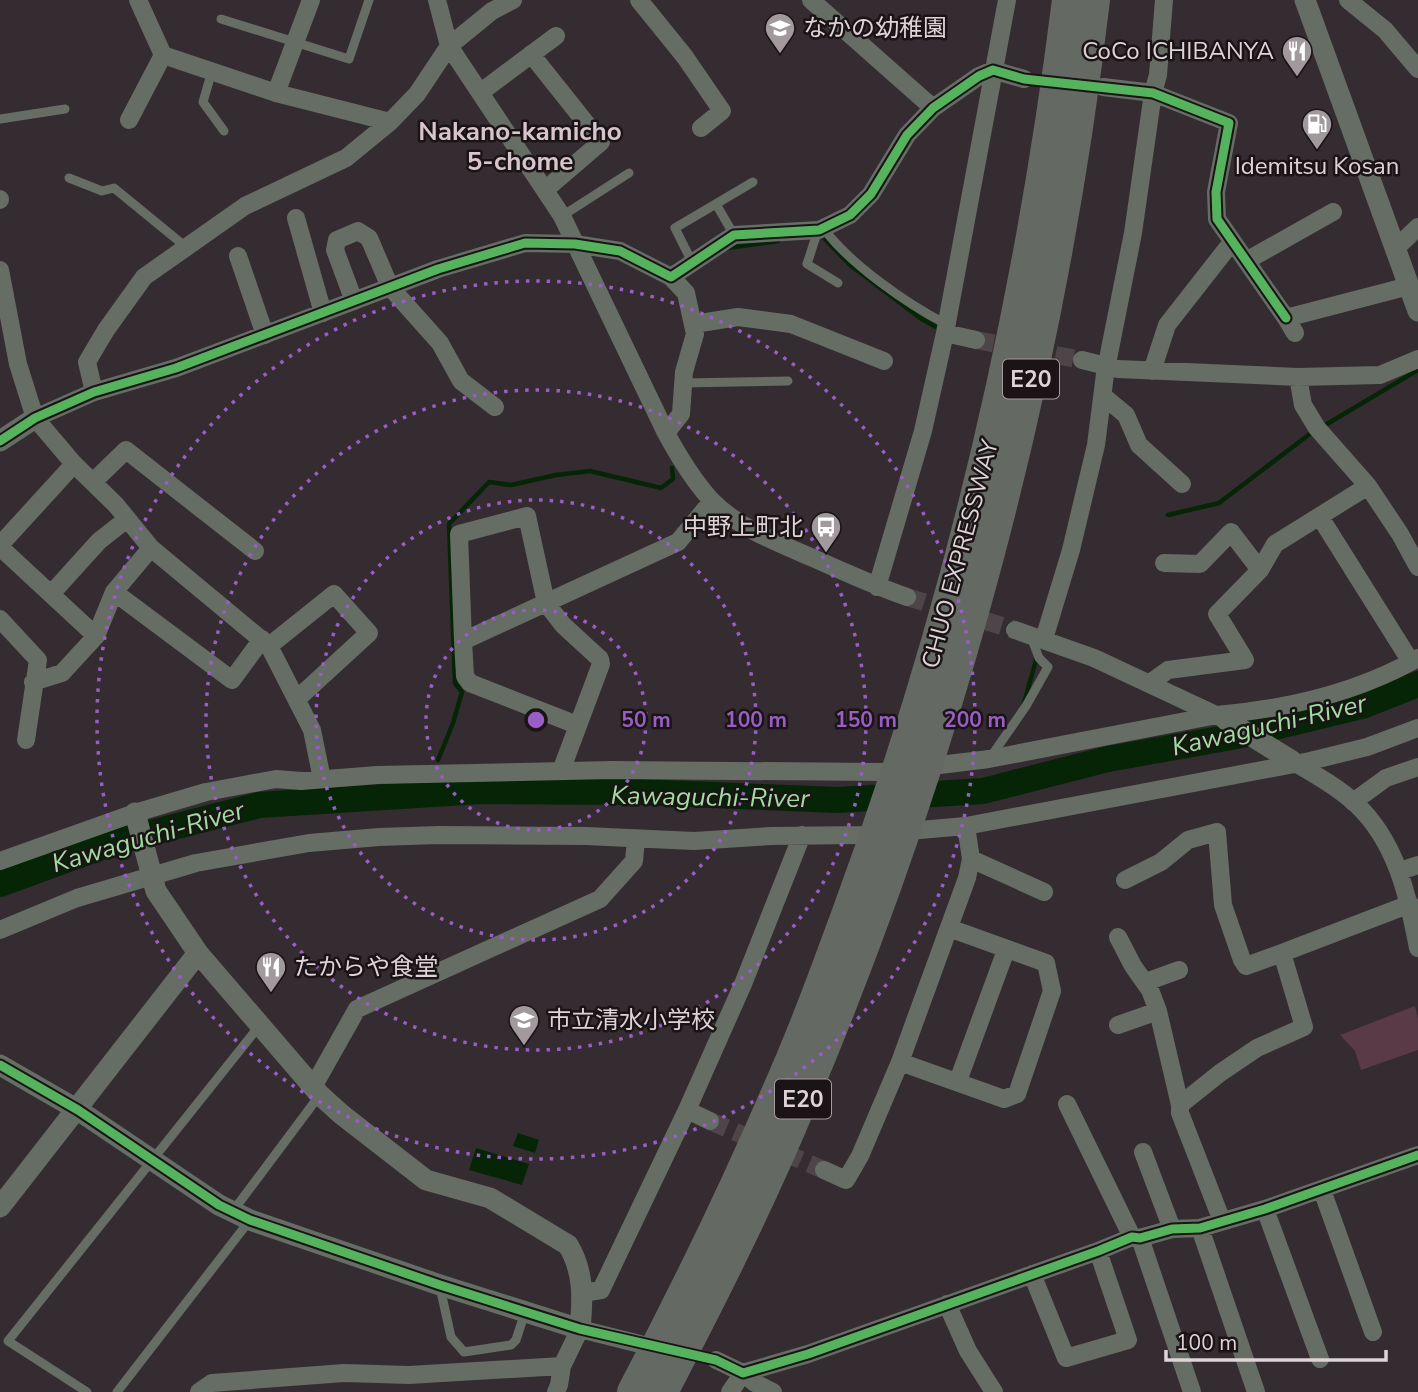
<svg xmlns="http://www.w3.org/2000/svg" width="1418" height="1392" font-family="'Nunito Sans','Noto Sans JP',sans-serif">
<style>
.green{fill:#5a3a46}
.water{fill:#052506}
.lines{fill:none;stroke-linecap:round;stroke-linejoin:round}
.stream{stroke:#052506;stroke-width:4.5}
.river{stroke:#052506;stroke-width:26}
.minor-tunnel{stroke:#4e4549;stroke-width:18;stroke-dasharray:18 9;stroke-linecap:butt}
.service{stroke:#656d64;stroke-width:9}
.minor{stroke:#656d64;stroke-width:18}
.tertiary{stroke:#656d64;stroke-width:21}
.motorway{stroke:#646963;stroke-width:32}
.cycleway-casing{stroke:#1b1416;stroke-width:13}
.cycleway{stroke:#56b35d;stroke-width:9}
.ring{fill:none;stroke:#995ec6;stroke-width:3.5;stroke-dasharray:3.5 7}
.labels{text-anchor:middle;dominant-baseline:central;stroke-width:5;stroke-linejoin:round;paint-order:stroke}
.shield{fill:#1b1416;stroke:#a49a9e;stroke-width:2}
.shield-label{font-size:23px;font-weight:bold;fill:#ded4d8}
.poi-label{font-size:24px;fill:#ded4d8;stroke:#1b1416;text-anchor:start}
.street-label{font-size:24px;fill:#ded4d8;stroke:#1b1416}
.neighbourhood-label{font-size:26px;font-weight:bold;fill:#d8c4cb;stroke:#1b1416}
.water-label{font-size:26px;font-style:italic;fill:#a0dc9f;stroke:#1b1416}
.centre{fill:#995ec6;stroke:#1b1416;stroke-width:3.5}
.ring-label{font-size:21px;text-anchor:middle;font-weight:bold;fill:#995ec6;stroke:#1b1416;stroke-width:5;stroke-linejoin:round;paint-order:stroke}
</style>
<rect width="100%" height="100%" fill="#342c30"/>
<path class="green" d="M1415 1006 1418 1019V1050L1361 1070 1355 1051 1340 1035Z"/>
<path class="water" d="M518 1133 539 1140 535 1153 513 1146Z
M476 1148 529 1164 522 1185 469 1170Z"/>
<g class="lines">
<path class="stream" d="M823 237 850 265 920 318 936 327
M727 248 778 241
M1327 424 1418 370
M1168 515 1219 503 1311 433
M1024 703 1036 660
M438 760 453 723 462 692 455 683 449 524 489 482 511 485 556 475 590 471 661 488 673 479 672 468"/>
<path class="river" d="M0 884 115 842 259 805 480 791 639 792 838 800 983 791 1108 759 1237 736 1365 705 1418 684"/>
<path class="minor-tunnel" d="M976 340 1082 360
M907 597 1015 630
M710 1121 824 1170"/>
<path class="service" d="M221 19 349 59 369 0
M212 71 203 102 224 131
M0 119 65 109
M69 178 102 191 114 188 186 247
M716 204 734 235
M562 216 629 173
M824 229C850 264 907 304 946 324
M818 230 807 264 838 283
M692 262 675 228 753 182
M683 383 788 381
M990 758 1026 706 1048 667 1039 658 1031 637
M233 1211 319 1096
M440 1287 451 1337 464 1352 511 1345 516 1340 525 1312
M87 1392 8 1341 260 1025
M117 1392 250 1220"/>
<path class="minor" d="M437 0 449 46 562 216 666 433C679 457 693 480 711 500 738 528 778 543 813 558 844 572 875 586 907 597
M639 0 685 57 722 111 701 128
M811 0 933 108
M1348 0 1385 30 1418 69
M531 54 601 142 545 190
M163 55 276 93 390 122
M1103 87 1153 93 1229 123 1216 192 1217 219 1286 318
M481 92 556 36
M276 93 311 0
M129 120 163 55 138 0
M0 199V200
M296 218 323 313
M1396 248 1418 227
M238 256 265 335
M1246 261 1333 212
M0 270 18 364 35 418 74 464 116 505 151 548 269 646 312 730 322 779
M354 301 335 250 337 240 358 231 369 238 390 287 440 343 461 381 495 407
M694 324 738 317 791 324 884 361
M945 333 976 340
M1295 333 1286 318 1409 286
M1082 360 1118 369 1298 377 1380 375 1418 359
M1152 371 1167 325 1232 242
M1298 377 1303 405 1317 428 1368 486 1400 534 1418 567
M94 392 87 362 106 330 144 277 245 206 346 158 390 122 417 94 449 46 492 11 513 0
M1103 396 1126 415 1139 445 1182 484
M35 418 94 392 176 368 438 269 525 243 575 244 620 251 671 277 734 235 819 230 850 215 871 194 907 135 933 108 979 76 993 70 1024 79
M666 433 681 414 684 372 695 334 686 293 671 277
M93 482 126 450 255 551
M1320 517 1411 662
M0 545 74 464
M0 547 96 636
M1164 563 1200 564 1231 532 1260 570
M877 587 923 431 945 333 1007 0
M114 592 232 680 262 639
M51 594 99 541 127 519
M0 619 38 660 26 740
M1015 630 1094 658 1220 717
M1044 639 1071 550 1096 445 1105 374 1133 233 1153 93 1158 75 1164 0
M463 641 459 534 527 516 546 603 563 625 600 659 601 664 561 771
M269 646 334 594 369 633 297 699
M33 682 62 673 96 636 114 592 151 548
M1150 683 1168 670 1245 660 1217 614 1260 570 1275 544 1368 486
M577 725 470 683 465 676 463 641 678 542 712 501
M1292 761C1314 774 1336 786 1355 803 1396 841 1408 895 1418 948
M1353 802 1386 778 1418 767
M971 859 1044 892
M0 861 135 813 206 792 276 779 301 781 377 775 612 770 882 772 989 759 1217 715C1286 709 1357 693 1418 658
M1400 871 1418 865
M1125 880 1161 862 1188 840 1217 832 1223 905 1242 960 1246 966 1282 953
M0 930 77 898 196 863 309 843 379 837 439 835 586 836 694 841 771 836 862 835 966 826 1310 761 1367 747 1418 728
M1118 937 1133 966 1150 990 1158 1011 1180 1105
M1146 982 1179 970
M1118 1025 1158 1011
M900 1062 1004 1099 1017 1094 1052 991 1046 963 949 928
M958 1081 1006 950
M313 1087 357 1009 600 899 634 861 636 839
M1067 1104 1132 1237
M687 1110 710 1121
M1143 1152 1172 1229
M824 1170 846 1180 860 1156 900 1062 967 878 971 859 966 826
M1322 1190 1373 1332
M1265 1209 1320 1359
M1222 1221 1180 1113V1105L1220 1073 1257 1048 1304 1027 1282 953 1410 904
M1200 1228 1256 1392
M1140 1238 1192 1392
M1032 1274 1066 1358 1128 1340 1098 1251
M583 1293 601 1290 687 1110 743 984 802 835
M947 1304 968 1351 994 1392
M716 1360 743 1373 808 1354 1098 1251 1132 1237 1140 1238 1172 1229 1200 1228 1265 1209 1418 1155
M199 1392 212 1383 344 1373 409 1375 562 1366 580 1329 640 1344
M556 1392 559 1385 562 1366
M730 1392 743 1373 755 1383 773 1392"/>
<path class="tertiary" d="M1305 0 1418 311
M0 441 35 418
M1226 720 1292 761
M0 1065 78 1110 219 1205 250 1220 440 1285 580 1329C583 1299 584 1271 568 1245L490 1198 426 1180 341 1114 320 1095 198 953 156 891 135 813
M0 1207 198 953"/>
<path class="motorway" d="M633 1392C685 1294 733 1195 777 1093 803 1035 825 975 847 915 957 619 1029 313 1068 0
M662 1392C712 1296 761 1199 802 1100 950 749 1050 378 1094 0"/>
<g class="cycleway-casing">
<path id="cycleway" d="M0 441 35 418 94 392 176 368 438 269 525 243 575 244 620 251 671 277 734 235 819 230 850 215 871 194 907 135 933 108 979 76 993 70 1024 79 1153 93 1229 123 1216 192 1217 219 1286 318
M0 1065 78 1110 219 1205 250 1220 440 1285 580 1329 716 1360 743 1373 808 1354 1098 1251 1132 1237 1140 1238 1172 1229 1200 1228 1265 1209 1418 1155"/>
</g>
<use href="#cycleway" class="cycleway"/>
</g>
<g class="ring">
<circle cx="536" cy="720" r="110"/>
<circle cx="536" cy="720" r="220"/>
<circle cx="536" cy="720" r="330"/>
<circle cx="536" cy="720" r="439"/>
</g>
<defs>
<g id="school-pin" transform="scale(1.575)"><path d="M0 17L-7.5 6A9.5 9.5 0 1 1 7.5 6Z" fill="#a2999d" stroke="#1b1416"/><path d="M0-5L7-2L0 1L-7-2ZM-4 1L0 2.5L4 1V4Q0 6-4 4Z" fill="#fff"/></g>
<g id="restaurant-pin" transform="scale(1.575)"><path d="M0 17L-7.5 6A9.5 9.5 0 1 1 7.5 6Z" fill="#a2999d" stroke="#1b1416"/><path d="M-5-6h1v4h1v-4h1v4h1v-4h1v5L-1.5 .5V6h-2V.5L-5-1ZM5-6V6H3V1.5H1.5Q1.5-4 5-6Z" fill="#fff"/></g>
<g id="fuel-pin" transform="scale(1.575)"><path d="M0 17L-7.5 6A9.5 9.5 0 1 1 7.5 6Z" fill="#a2999d" stroke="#1b1416"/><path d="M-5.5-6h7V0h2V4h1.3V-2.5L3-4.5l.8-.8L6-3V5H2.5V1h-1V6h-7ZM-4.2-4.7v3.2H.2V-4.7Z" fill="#fff"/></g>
<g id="bus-pin" transform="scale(1.575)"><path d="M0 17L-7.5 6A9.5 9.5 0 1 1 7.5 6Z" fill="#a2999d" stroke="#1b1416"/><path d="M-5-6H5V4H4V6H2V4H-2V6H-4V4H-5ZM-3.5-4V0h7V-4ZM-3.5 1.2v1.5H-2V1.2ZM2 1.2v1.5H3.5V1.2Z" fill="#fff"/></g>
</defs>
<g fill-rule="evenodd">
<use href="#school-pin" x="780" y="28"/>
<use href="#restaurant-pin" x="1297" y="51"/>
<use href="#fuel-pin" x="1317" y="124"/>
<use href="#bus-pin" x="826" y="527"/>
<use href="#restaurant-pin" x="271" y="967"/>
<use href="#school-pin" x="524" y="1020"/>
</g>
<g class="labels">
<g class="shield">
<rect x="1003" y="359.5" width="56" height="39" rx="5"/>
<rect x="775" y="1079.5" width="56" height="39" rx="5"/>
</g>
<g class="shield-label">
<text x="1031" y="379">E20</text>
<text x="803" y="1099">E20</text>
</g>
<g class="poi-label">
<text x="803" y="28">なかの幼稚園</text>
<text x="1274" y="51" text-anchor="end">CoCo ICHIBANYA</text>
<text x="1317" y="166" text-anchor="middle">Idemitsu Kosan</text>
<text x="803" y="527" text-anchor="end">中野上町北</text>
<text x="294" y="967">たからや食堂</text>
<text x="547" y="1020">市立清水小学校</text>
</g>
<g class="street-label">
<text transform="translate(960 554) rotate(-75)">CHUO EXPRESSWAY</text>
</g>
<g class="neighbourhood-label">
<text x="520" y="131">Nakano-kamicho<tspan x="520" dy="30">5-chome</tspan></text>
</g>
<g class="water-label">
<text transform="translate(1269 725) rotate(-13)">Kawaguchi-River</text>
<text transform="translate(710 797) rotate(1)">Kawaguchi-River</text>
<text transform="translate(148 837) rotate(-16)">Kawaguchi-River</text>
</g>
</g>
<circle cx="536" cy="720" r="10" class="centre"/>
<g class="ring-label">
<text x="646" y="727">50 m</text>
<text x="756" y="727">100 m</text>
<text x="866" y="727">150 m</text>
<text x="975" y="727">200 m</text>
</g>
<path d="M1166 1350v10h220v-10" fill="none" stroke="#ded4d8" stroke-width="3.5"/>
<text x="1176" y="1350" font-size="21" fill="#ded4d8" stroke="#1b1416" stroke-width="5" paint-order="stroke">100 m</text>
</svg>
